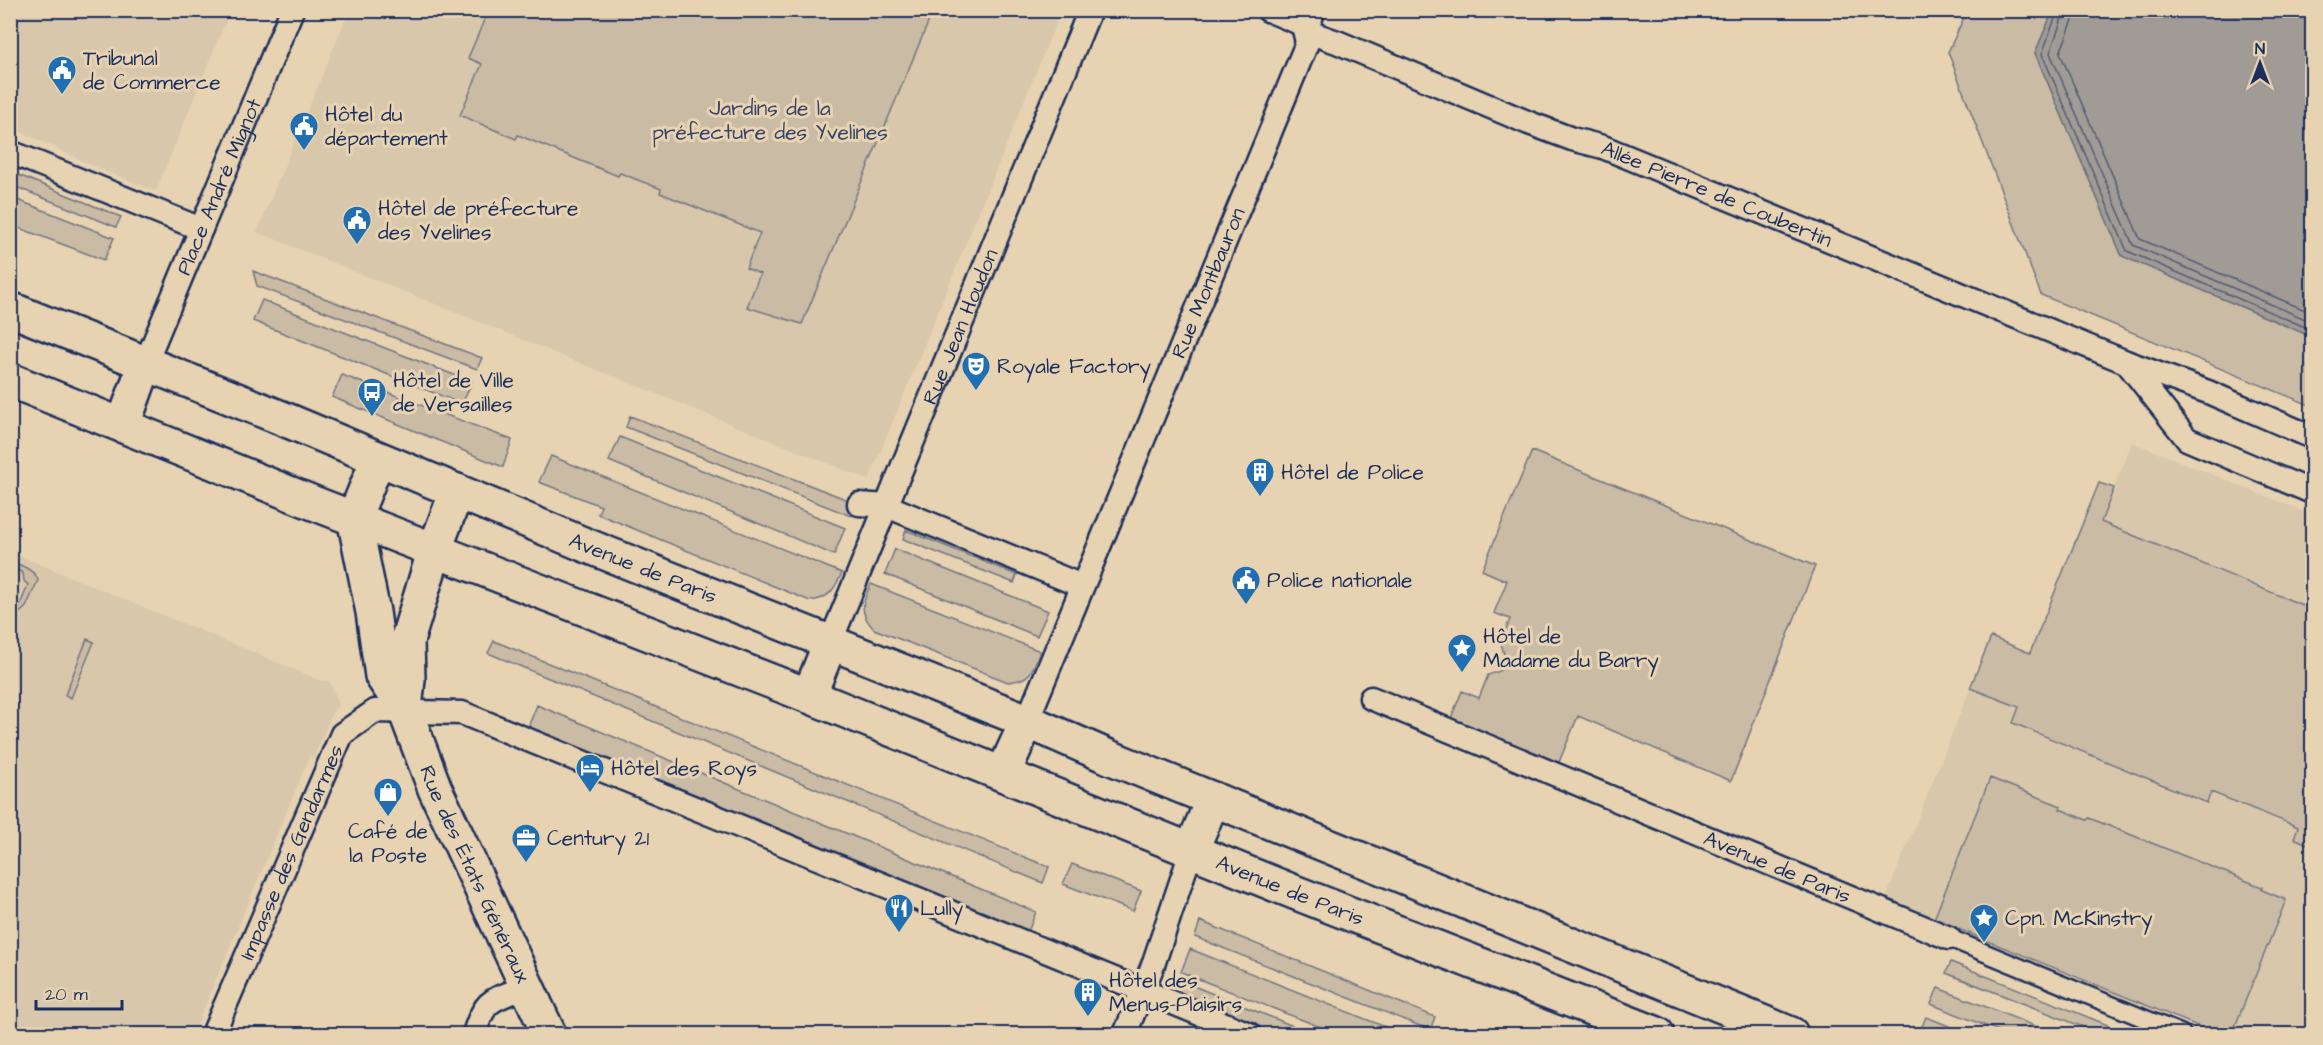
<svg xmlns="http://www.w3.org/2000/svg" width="2323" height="1045" font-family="'Architects Daughter',sans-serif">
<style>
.built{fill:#d8c7ab}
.green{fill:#cabba5;stroke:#727582;stroke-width:1.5}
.water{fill:#a19b95;stroke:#6b707f;stroke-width:1.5}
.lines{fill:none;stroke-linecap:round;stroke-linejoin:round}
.shore{stroke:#515a74;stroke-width:1.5}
.pedestrian-casing{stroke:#1b2f5e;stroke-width:21}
.minor-casing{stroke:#1b2f5e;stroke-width:27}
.primary-casing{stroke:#1b2f5e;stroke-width:38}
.pedestrian{stroke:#e7d3b1;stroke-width:16}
.minor{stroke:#e7d3b1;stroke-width:22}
.primary{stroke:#e7d3b1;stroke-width:33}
.labels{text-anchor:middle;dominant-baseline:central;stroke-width:6;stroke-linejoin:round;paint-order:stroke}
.poi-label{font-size:21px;fill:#1b2f5e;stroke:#e7d3b1;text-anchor:start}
.park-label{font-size:21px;fill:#354469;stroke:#e7d3b1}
.street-label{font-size:21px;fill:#1b2f5e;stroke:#e7d3b1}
</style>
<rect width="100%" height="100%" fill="#e7d3b1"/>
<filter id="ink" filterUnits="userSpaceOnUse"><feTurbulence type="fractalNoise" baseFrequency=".0167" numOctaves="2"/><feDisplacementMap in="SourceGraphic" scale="12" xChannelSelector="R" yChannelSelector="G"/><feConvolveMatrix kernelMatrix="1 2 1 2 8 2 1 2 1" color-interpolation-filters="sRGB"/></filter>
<g filter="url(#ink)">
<path class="built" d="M11 10 230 11 156 191 100 169 11 127Z
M349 11H1061L869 480 257 232Z
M2132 442 2312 515V1034H2217L1885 900 1991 637 2030 653 2099 483 2114 488Z
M10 552 322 681H329L339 703 338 707 334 708 314 758 310 756 193 1034H11Z"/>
<path class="green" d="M488 11V10L933 11 802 324 747 307 760 274 746 268 760 233 660 193 661 189 620 173 618 176 518 135 516 139 460 115 482 64 468 58Z
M1967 11H2053L2035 53 2122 256 2310 336 2307 343 2312 345V406L2041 295 1948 52Z
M11 172 121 217 116 227 11 185Z
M10 197 114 238 104 260 11 225Z
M253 271 482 358 477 369 257 286Z
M262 300 472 382 462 404 253 321Z
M342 375 512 440 503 467 332 397Z
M630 416 856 503 851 516 626 427Z
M620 437 845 528 834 555 609 461Z
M1532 451 1815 566 1731 781 1578 716 1557 767 1449 723 1462 691 1479 698 1488 675 1500 671 1505 658 1501 643 1510 619 1494 613 1507 581 1482 570Z
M551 456 842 573C834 590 829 599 810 601L598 514 601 506 539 482Z
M2099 483 2114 488 2101 522 2312 609V846L2294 838 2298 827 2211 792 2207 803 2013 723 2019 707 1970 688 1991 637 2030 653Z
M906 530 1017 575 1014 583 903 539Z
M895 549 1048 611 1037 636 885 574Z
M11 562C21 565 35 570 38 580L26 607 14 618 11 617V608L13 604 20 605 28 585 24 581 23 573 17 570 11 576Z
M871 584 1040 651C1033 670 1031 680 1008 682L874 629C858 612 862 603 871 584Z
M87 639 94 642 71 698 65 695Z
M494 641 1049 867 1043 883 488 653Z
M537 705 1036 912 1027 934 528 727Z
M1990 778 2061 806 2060 809 2087 820 2089 818 2262 887V890L2286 900 2232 1034H2217L1934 919Z
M1072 864 1141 891 1133 911 1063 884Z
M1200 921 1435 1017 1430 1030 1195 937Z
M1190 949 1403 1034H1338L1181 972Z
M1951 962 2130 1034H2101L1946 973Z
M1176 979 1313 1034H1272L1171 995Z
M1938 988 2055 1034H2006L1931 1004Z
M1926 1017 1970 1034H1929L1920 1031Z"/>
<path class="water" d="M2053 11H2312V330L2310 336 2122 256 2035 53Z"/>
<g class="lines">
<path class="shore" d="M2058 10 2042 54 2127 251 2312 330
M2065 10 2050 53 2133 245 2312 322
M2074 10 2073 20 2060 53 2140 239 2312 313"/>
<g class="pedestrian-casing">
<path id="pedestrian" d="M1949 938 2182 1034"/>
</g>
<g class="minor-casing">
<g id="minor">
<path id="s1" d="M1268 10 1302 24 1305 33 1317 35 1337 42 1529 123 1572 139 1603 147 2126 362 2208 392 2312 437"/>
<path d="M10 152 201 229"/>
<path d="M2127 363 2187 439 2312 492"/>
<path id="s2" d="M145 364 292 10"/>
<path d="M859 504 887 506 1082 586"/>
<path id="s3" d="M830 643 1090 10"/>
<path id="s4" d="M1371 698 1949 938"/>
<path id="s5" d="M1027 721 1307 43 1305 33 1314 10"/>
<path id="s6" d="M213 1034 342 734 375 711 462 713 1249 1034"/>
<path d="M474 1034C485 998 492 1000 526 987"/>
<path d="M1125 1034 1153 965 1192 849"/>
</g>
</g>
<g class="primary-casing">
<g id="primary">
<path id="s7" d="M10 309 284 419 583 544 1027 721 1109 757 1791 1034"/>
<path id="s8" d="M10 380 316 504 809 696 1294 892 1657 1034"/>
<path d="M123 425 145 364"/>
<path id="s9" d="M354 518 373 612 382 676 405 710 435 789 549 1034"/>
<path d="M354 518 378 459"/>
<path d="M809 696 830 643"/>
<path d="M405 710 408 679 407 641 435 549 457 491"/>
<path d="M1003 774 1027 721"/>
<path d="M1192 849 1213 799"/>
</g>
</g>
<use href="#pedestrian" class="pedestrian"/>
<use href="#minor" class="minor"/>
<use href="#primary" class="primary"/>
</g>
</g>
<defs>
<g id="civic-pin" transform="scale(1.5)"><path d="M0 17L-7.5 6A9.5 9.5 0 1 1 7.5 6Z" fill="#1f6fb2" stroke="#e7d3b1"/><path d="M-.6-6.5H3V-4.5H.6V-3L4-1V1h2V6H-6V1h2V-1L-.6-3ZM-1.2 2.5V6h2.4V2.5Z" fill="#fff"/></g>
<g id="theatre-pin" transform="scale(1.5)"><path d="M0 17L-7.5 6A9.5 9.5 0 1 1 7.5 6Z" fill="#1f6fb2" stroke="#e7d3b1"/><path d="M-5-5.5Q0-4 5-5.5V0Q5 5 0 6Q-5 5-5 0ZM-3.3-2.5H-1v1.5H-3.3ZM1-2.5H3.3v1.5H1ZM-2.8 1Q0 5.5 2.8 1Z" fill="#fff"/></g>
<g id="bus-pin" transform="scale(1.5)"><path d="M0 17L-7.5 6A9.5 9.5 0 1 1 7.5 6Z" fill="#1f6fb2" stroke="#e7d3b1"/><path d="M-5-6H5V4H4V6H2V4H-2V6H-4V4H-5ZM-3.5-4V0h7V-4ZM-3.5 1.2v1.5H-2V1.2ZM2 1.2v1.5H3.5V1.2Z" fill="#fff"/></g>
<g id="building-pin" transform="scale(1.5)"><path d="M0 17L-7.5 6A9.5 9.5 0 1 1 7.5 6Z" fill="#1f6fb2" stroke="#e7d3b1"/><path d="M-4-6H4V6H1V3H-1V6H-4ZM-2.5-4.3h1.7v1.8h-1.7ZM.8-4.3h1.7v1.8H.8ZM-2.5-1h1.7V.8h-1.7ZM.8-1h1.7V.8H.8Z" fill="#fff"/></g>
<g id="sight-pin" transform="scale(1.5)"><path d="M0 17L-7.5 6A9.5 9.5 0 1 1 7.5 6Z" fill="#1f6fb2" stroke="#e7d3b1"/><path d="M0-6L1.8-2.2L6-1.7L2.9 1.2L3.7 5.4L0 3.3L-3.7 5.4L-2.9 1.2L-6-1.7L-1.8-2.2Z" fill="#fff"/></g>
<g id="hotel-pin" transform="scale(1.5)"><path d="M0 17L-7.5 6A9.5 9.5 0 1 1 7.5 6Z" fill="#1f6fb2" stroke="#e7d3b1"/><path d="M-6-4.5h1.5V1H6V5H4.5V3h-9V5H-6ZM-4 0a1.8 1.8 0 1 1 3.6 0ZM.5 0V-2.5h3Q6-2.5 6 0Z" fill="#fff"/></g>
<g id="shop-pin" transform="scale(1.5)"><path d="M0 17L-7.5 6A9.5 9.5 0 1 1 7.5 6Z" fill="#1f6fb2" stroke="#e7d3b1"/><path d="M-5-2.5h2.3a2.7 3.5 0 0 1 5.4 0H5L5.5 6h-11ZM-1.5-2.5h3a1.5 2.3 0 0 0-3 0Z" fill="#fff"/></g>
<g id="office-pin" transform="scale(1.5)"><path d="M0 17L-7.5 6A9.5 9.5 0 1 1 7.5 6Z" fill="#1f6fb2" stroke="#e7d3b1"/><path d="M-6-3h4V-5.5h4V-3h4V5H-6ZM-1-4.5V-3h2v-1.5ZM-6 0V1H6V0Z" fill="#fff"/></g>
<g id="restaurant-pin" transform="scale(1.5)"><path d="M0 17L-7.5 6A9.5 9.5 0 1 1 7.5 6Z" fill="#1f6fb2" stroke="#e7d3b1"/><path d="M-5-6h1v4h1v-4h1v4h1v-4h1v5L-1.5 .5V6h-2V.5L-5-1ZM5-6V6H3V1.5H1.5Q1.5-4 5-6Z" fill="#fff"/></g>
</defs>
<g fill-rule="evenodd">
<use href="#civic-pin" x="62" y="70"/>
<use href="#civic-pin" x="304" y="126"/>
<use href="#civic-pin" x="357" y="220"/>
<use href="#theatre-pin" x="976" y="366"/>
<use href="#bus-pin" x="372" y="392"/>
<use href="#building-pin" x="1260" y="472"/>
<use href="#civic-pin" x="1246" y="580"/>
<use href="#sight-pin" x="1462" y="648"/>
<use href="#hotel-pin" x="590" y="768"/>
<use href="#shop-pin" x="388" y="792"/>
<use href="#office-pin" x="526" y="838"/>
<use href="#restaurant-pin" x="899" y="908"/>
<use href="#sight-pin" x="1984" y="918"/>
<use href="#building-pin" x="1088" y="992"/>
</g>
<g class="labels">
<g class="poi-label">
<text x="83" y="58">Tribunal<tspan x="83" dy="24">de Commerce</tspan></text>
<text x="325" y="114">Hôtel du<tspan x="325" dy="24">département</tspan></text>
<text x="378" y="208">Hôtel de préfecture<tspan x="378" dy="24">des Yvelines</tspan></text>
<text x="997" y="366">Royale Factory</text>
<text x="393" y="380">Hôtel de Ville<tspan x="393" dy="24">de Versailles</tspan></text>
<text x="1281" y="472">Hôtel de Police</text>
<text x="1267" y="580">Police nationale</text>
<text x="1483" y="636">Hôtel de<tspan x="1483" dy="24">Madame du Barry</tspan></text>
<text x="611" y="768">Hôtel des Roys</text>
<text x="388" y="831" text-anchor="middle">Café de<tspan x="388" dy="24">la Poste</tspan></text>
<text x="547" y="838">Century 21</text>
<text x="920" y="908">Lully</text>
<text x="2005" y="918">Cpn. McKinstry</text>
<text x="1109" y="980">Hôtel des<tspan x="1109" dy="24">Menus-Plaisirs</tspan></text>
</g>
<g class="park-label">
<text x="770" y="108">Jardins de la<tspan x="770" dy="24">préfecture des Yvelines</tspan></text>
</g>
<g class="street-label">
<text stroke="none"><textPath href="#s2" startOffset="192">Place André Mignot</textPath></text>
<text stroke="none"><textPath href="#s1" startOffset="489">Allée Pierre de Coubertin</textPath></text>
<text stroke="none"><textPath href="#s5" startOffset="474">Rue Montbauron</textPath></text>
<text stroke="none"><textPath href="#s3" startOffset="342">Rue Jean Houdon</textPath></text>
<text stroke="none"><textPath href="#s7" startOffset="684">Avenue de Paris</textPath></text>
<text stroke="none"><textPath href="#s6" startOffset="198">Impasse des Gendarmes</textPath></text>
<text stroke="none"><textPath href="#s4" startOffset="440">Avenue de Paris</textPath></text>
<text stroke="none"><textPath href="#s9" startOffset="380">Rue des États Généraux</textPath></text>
<text stroke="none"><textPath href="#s8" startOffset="1378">Avenue de Paris</textPath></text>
</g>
</g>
<rect width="2323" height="1045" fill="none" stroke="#e7d3b1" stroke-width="36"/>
<rect x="18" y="18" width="2287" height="1009" fill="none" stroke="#1b2f5e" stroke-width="2" filter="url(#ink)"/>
<g transform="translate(2260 63)" stroke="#e7d3b1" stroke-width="4.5" paint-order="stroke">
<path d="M0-4.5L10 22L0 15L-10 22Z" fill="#1b2f5e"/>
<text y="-9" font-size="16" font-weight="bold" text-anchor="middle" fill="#1b2f5e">N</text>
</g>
<path d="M36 1000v9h86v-9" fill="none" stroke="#1b2f5e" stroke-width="3"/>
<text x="45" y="1000" font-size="18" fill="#1b2f5e" stroke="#e7d3b1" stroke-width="4.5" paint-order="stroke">20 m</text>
</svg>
